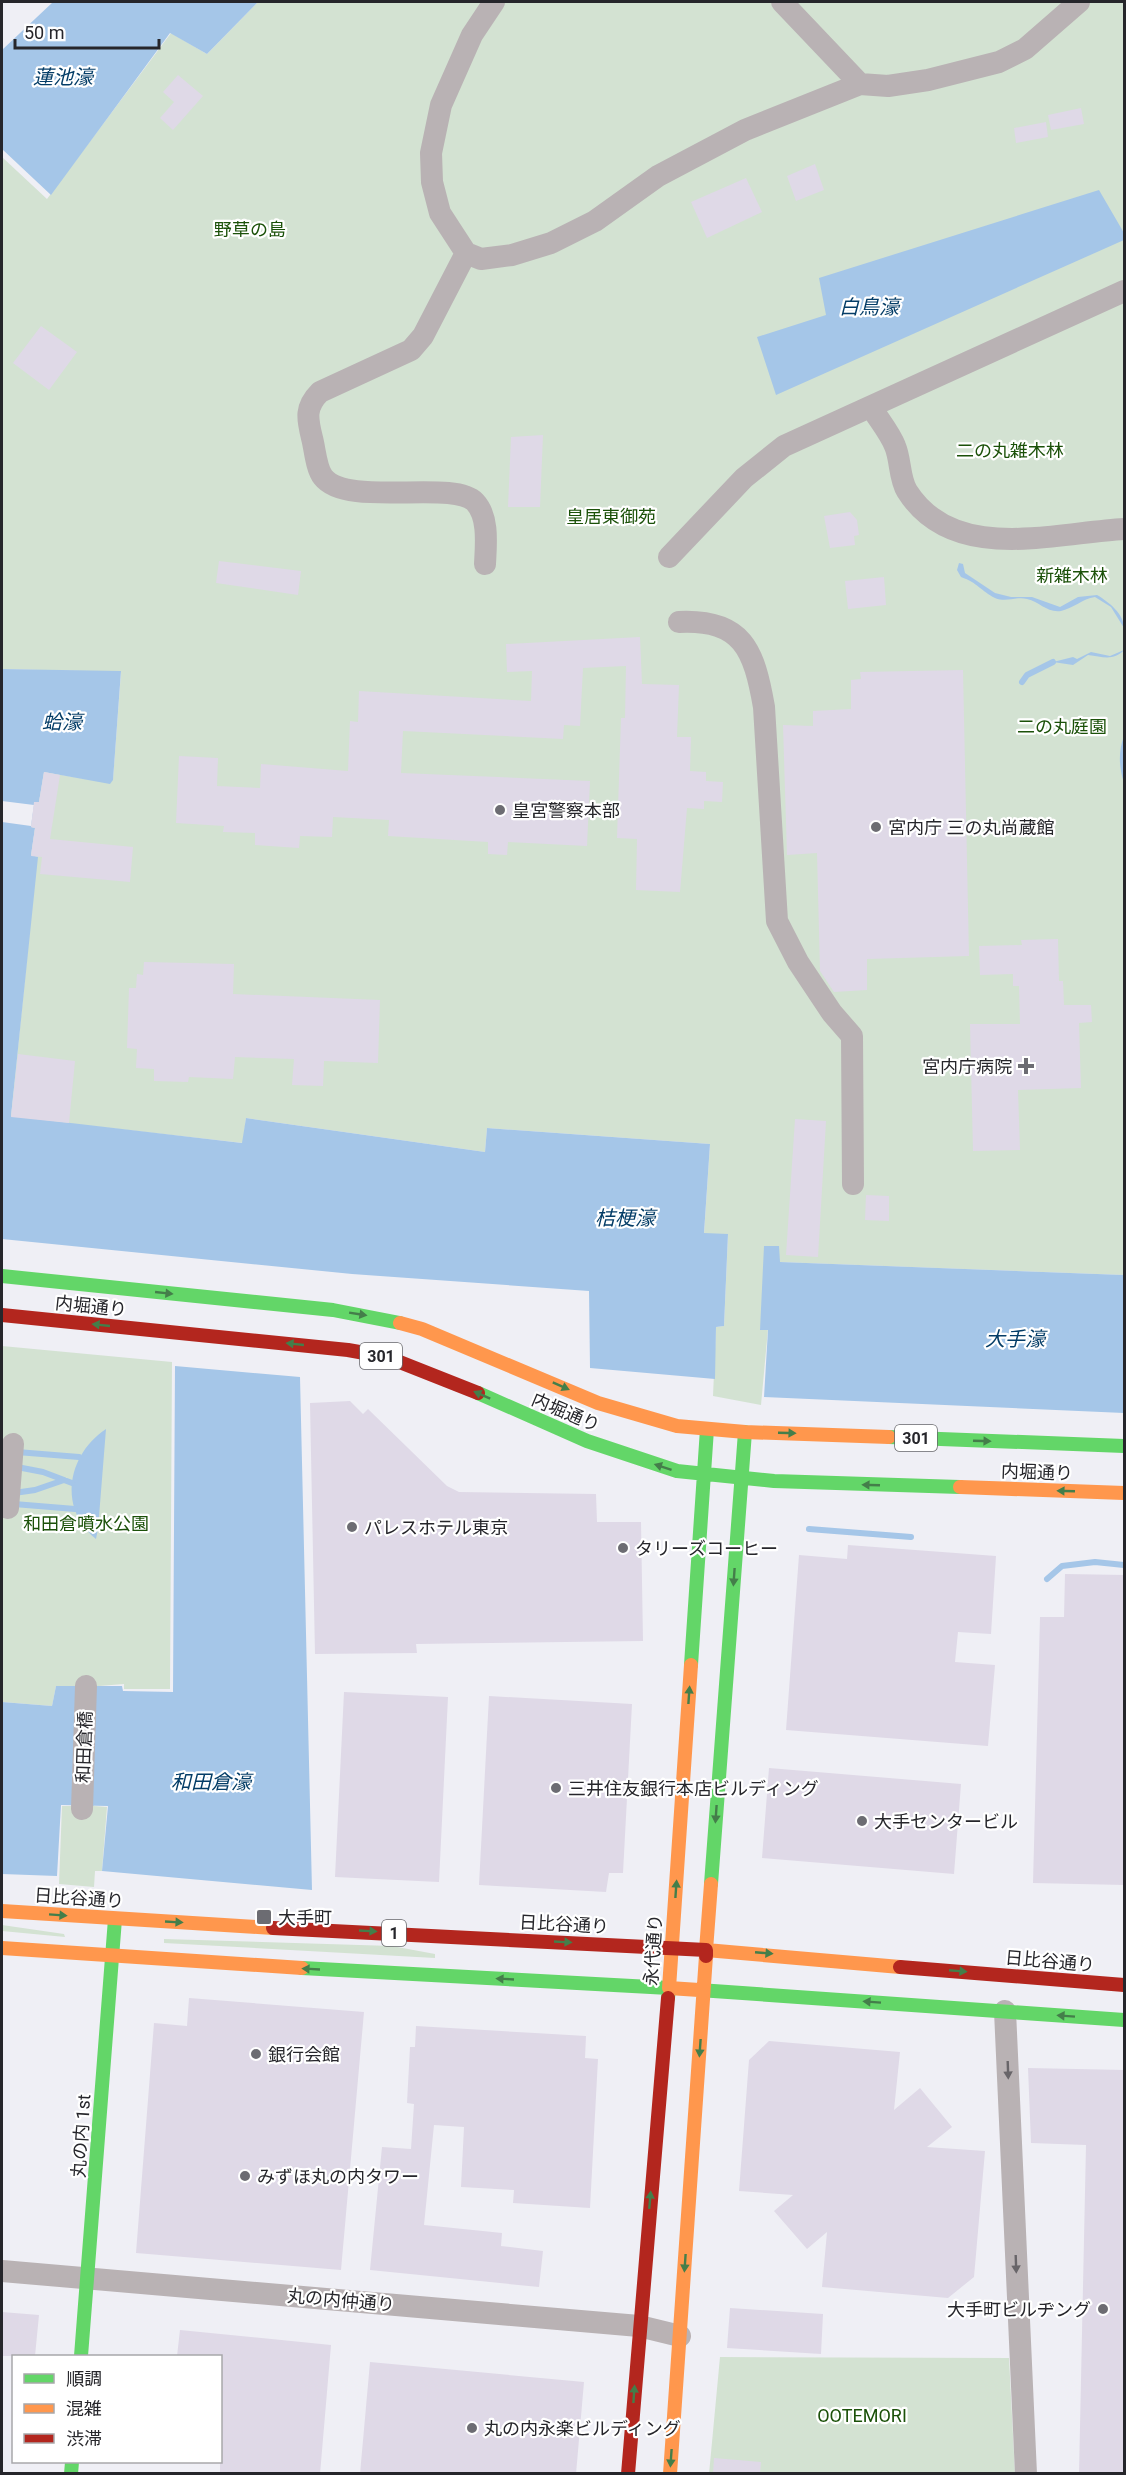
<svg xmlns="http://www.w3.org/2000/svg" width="1126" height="2475" font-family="Roboto,'Noto Sans JP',sans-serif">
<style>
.green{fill:#d3e2d2}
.water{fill:#a5c6e8}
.pier{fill:#efeff5}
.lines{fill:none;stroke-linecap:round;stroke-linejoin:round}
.stream{stroke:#a5c6e8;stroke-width:6}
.building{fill:#dfd9e7}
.street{stroke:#b9b2b4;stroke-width:22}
.fast{stroke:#63d668;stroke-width:14}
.slow{stroke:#ff974d;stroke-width:14}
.jam{stroke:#b3261e;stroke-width:14}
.oneway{fill:#447e4a}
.oneway2{fill:#686569}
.poi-dot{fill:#6c6c72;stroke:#fff;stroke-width:2}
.labels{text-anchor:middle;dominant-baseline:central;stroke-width:4.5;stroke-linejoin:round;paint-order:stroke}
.shield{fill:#fff;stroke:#67676b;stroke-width:1.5}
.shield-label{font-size:16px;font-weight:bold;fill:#26262b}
.park-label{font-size:18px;fill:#1b5109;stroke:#fff}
.poi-label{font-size:18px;fill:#26262b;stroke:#fff;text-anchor:start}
.street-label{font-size:18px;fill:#26262b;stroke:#fff}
.water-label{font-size:20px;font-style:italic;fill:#043d67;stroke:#fff}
</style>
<rect width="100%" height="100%" fill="#efeff5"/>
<path class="green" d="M258 2H1124V1275L779 1262V1246L760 1330 768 1329 761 1405 713 1396 716 1327 724 1326 728 1235 704 1234 710 1144 487 1128 485 1152 246 1118 243 1143 11 1117 37 857 31 856 35 828 31 827 35 802H39L44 772 110 783 113 779 121 672 2 669V157L47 199 171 33 207 54Z
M2 1346 172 1362 170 1689H124V1684L99 1686 94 1806 107 1807 102 1871H95L94 1887 59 1884 62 1806H71L76 1686H56L52 1706 2 1702Z
M2 1925 64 1934 65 1937 2 1931Z
M164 1939 392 1946 435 1954V1958L164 1943Z
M720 2357 1009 2358 1015 2473 709 2474Z"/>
<path class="water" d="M53 2H258L207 54 170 33 51 195 2 149V50Z
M1099 190 1124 233V240L776 395 757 337 826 315 819 278Z
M959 563 963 564 965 573 995 593 1011 597H1032L1060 607 1078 597 1097 595C1109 602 1124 614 1124 628L1111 607 1095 597C1082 599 1074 608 1061 611 1047 613 1040 602 1027 599 1016 596 1007 603 995 598 981 591 978 583 961 577L957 570Z
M1124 650C1114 661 1103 657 1088 655L1073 665 1053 662 1073 657 1077 659 1091 652 1110 656Z
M2 669 121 671 113 780 110 784 44 772 39 802H35L31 827 35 828 31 855 38 857 11 1116 242 1143 246 1118 485 1152 487 1128 710 1144 704 1233 728 1234 724 1326 716 1327 715 1379 590 1368 589 1291 352 1274 2 1239Z
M1124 736V783C1119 767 1118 752 1124 736Z
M764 1246H779L780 1262 1124 1275V1413L764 1397 768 1330H760Z
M175 1366 300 1377 312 1890 102 1871 108 1806 61 1805 57 1876 2 1874V1702L52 1706 56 1686H122L123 1691 173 1692Z
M106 1429 98 1529 96 1539C57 1508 68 1454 106 1429Z"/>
<path class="pier" d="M2 801 34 805 31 826 2 822Z"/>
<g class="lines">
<path class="stream" d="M1022 682 1027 675 1053 662
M17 1452 79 1457
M17 1467 43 1472 72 1483
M14 1493 35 1490 64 1480
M14 1504 75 1509
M809 1529 911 1537
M1047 1579 1062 1566 1095 1562 1124 1565"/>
</g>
<path class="building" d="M178 75 203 96 173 130 160 118 174 102 163 92Z
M1081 108 1084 124 1051 130 1048 115Z
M1046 122 1048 137 1016 143 1014 128Z
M815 164 824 190 796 201 787 176Z
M746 178 762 212 707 238 691 202Z
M41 326 77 352 49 390 13 363Z
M543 435 540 507H508L511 437Z
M850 512 857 520 859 535 854 536 855 545 830 548 824 516Z
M219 561 301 571 298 595 216 583Z
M884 577 886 605 848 609 845 581Z
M640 637 642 684 679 685 677 737H691L690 771 706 772V781L723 782 722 802 704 801V809L687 808 680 892 636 890 637 839 617 838 621 718H625L626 666 583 668 580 726 564 725 563 739 403 731 401 773 590 781 587 846 508 842 507 855 488 854V842L388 836 389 820 333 817 332 837 300 836 299 848 255 845V833L223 832 224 826 176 823 179 756 218 758 217 786 260 788 261 764 348 771 350 721 358 722 359 691 531 701 532 671 507 672 506 644Z
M963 670 969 956 867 959V990L834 992 820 971 817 853 787 855 783 725 813 726V711L851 709V680L861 679 860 672Z
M44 772 60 775 50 839 133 847 130 882 40 874 42 857 31 856 35 828 31 827 34 802H39Z
M1058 939 1059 981H1063L1064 1005H1091L1092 1022 1079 1023 1081 1088 1018 1090 1020 1150 973 1151 970 1024H1020L1019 986H1013V974L980 975 979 946 1022 945 1021 940Z
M144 962 234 964 233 994 380 1000 378 1063 324 1061 323 1086 292 1085 294 1059 235 1057 233 1079 189 1077 188 1082 154 1081V1069L136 1068 137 1049 127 1048 129 988H136L137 974 143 975Z
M18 1054 75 1061 69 1123 11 1117Z
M795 1119 826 1121 818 1257 786 1255Z
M866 1195 889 1196V1221L865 1220Z
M350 1401 363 1414 368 1409 447 1486 459 1492 596 1494 597 1522H641L643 1641 416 1644 417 1653 315 1654 310 1403Z
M848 1545 996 1556 991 1634 958 1632 955 1662 995 1665 988 1746 786 1730 799 1555 847 1559Z
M1065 1574 1125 1575V1885L1033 1883 1040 1617H1064Z
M344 1692 448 1697 439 1882 335 1877Z
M489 1696 632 1704 623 1873H609L606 1892 479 1885Z
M769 1768 961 1784 954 1874 762 1858Z
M189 1998 364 2012 341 2270 136 2253 154 2023 187 2026Z
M416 2026 586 2036 585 2058 598 2059 590 2208 513 2203 514 2190 461 2187 464 2127 434 2125 424 2225 502 2233 501 2246 543 2251 539 2287 370 2270 382 2147 411 2149 414 2104 407 2103 410 2047H415Z
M769 2041 900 2052 894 2110 920 2088 952 2127 927 2147 985 2151 974 2277 948 2298 822 2287 827 2232 807 2249 774 2211 793 2195 739 2191 749 2060Z
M1028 2068 1125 2070V2474H1079L1086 2145 1031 2143Z
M730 2308 823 2314 821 2354 727 2348Z
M2 2312 39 2315 35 2356H2Z
M180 2330 331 2345 320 2474H220V2356H177Z
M370 2362 584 2382 576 2474H360Z
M714 2458 761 2462 760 2474H713Z"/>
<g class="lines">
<path class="street" d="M494 2 472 35 441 105 431 153 432 182 440 213 466 253 481 259 512 255 551 243 595 221 658 176 745 130 860 84 888 86 928 80 999 62 1025 49 1079 2
M782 2 860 84
M466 253 423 336 411 350 320 392C305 407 307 418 312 438 315 449 316 468 323 477 347 508 453 479 475 502 489 517 486 544 485 564
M871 407C879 420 890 433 895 446 901 460 899 478 907 491 953 564 1053 533 1124 529
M669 557 744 478 784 446 1124 291
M679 622C743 619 754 650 764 707L777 921 798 962 832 1013 852 1036 853 1184
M8 1508 13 1444
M82 1809 86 1686
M1005 2011 1026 2474
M2 2271 639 2326 680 2336"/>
<path class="fast" d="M2 1276 333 1310 400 1323
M478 1393 587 1441 677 1471 774 1481 960 1487
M889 1437 1124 1446
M691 1665 707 1429
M711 1884 745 1432
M302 1968 669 1988 668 1998
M699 1990 1124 2020
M81 2356 115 1919
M71 2474 72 2462"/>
<path class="slow" d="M400 1323 422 1329 598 1403 677 1426 745 1432 889 1437
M960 1487 1124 1493
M691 1665 669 1988 699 1990
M711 1884 706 1950 900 1967
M2 1911 273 1928
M2 1948 302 1968
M670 2474 706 1956"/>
<path class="jam" d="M2 1315 348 1350 387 1357 478 1393
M273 1928 706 1950V1956
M900 1967 1124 1985
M628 2474 668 1998"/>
</g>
<defs><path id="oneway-solid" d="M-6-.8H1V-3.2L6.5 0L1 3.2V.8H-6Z" transform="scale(1.5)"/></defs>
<g class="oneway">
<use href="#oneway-solid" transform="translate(164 1293) rotate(6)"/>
<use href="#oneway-solid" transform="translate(358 1314) rotate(9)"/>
<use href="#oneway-solid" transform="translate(101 1325) rotate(-174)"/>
<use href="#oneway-solid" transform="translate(295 1344) rotate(-174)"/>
<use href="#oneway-solid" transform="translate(561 1386) rotate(24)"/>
<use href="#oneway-solid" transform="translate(482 1395) rotate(-156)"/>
<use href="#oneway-solid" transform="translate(787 1433) rotate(2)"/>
<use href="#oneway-solid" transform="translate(982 1441) rotate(2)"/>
<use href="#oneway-solid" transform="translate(663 1467) rotate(-162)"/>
<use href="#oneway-solid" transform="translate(871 1485) rotate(-178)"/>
<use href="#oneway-solid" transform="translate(1066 1491) rotate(-178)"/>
<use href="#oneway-solid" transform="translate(734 1577) rotate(94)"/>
<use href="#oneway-solid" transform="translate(689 1695) rotate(-86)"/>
<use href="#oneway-solid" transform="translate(716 1814) rotate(94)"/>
<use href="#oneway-solid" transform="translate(676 1889) rotate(-86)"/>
<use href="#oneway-solid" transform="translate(58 1915) rotate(4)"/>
<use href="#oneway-solid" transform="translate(174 1922) rotate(3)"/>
<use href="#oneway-solid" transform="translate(368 1931) rotate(3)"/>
<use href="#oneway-solid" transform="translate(563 1942) rotate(3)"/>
<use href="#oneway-solid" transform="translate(764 1953) rotate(5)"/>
<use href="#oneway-solid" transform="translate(311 1969) rotate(-177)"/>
<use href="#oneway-solid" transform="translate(958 1971) rotate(5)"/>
<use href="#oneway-solid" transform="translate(505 1979) rotate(-177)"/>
<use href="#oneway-solid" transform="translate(872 2002) rotate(-176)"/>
<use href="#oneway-solid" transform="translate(1066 2016) rotate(-176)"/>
<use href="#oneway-solid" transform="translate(700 2048) rotate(94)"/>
<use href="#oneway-solid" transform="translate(650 2200) rotate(-85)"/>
<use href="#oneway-solid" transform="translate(685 2263) rotate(94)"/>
<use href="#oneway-solid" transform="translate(634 2394) rotate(-86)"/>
<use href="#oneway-solid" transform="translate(671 2458) rotate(94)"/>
</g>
<g class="oneway2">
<use href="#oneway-solid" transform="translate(1008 2070) rotate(88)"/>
<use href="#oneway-solid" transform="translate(1016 2264) rotate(88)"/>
</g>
<g class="poi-dot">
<circle cx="500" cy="810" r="6"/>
<circle cx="876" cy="827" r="6"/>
<path d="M1023 1057h6v6h6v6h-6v6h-6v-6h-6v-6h6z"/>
<circle cx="352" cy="1527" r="6"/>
<circle cx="623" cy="1548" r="6"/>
<circle cx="556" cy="1788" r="6"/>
<circle cx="862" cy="1821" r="6"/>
<rect x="256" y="1909" width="16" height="16" rx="3"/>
<circle cx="256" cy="2054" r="6"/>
<circle cx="245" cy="2176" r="6"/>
<circle cx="1103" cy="2309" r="6"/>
<circle cx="472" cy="2428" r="6"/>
</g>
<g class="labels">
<g class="shield">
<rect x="360" y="1343" width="42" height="26" rx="4.5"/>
<rect x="895" y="1425" width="42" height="26" rx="4.5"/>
<rect x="382" y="1920" width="24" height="26" rx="4.5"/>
</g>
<g class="shield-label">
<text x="381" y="1356">301</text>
<text x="916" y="1438">301</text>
<text x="394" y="1933">1</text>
</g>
<g class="park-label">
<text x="250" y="229">野草の島</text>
<text x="1010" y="450">二の丸雑木林</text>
<text x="611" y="516">皇居東御苑</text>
<text x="1072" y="575">新雑木林</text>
<text x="1062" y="726">二の丸庭園</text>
<text x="86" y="1523">和田倉噴水公園</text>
<text x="862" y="2415">OOTEMORI</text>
</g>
<g class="poi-label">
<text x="512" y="810">皇宮警察本部</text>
<text x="888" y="827">宮内庁 三の丸尚蔵館</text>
<text x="1012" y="1066" text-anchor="end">宮内庁病院</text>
<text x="364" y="1527">パレスホテル東京</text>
<text x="635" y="1548">タリーズコーヒー</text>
<text x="568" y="1788">三井住友銀行本店ビルディング</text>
<text x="874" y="1821">大手センタービル</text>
<text x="278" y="1917">大手町</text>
<text x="268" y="2054">銀行会館</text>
<text x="257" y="2176">みずほ丸の内タワー</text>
<text x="1091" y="2309" text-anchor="end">大手町ビルヂング</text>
<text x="484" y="2428">丸の内永楽ビルディング</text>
</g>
<g class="street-label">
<text transform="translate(91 1306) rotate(6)">内堀通り</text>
<text transform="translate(566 1412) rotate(23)">内堀通り</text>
<text transform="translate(1037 1472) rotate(2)">内堀通り</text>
<text transform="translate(84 1747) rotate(-88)">和田倉橋</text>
<text transform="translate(79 1898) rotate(4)">日比谷通り</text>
<text transform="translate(564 1924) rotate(3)">日比谷通り</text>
<text transform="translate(653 1950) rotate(-86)">永代通り</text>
<text transform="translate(1050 1961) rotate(5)">日比谷通り</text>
<text transform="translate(81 2136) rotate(-86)">丸の内 1st</text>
<text transform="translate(341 2300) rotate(5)">丸の内仲通り</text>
</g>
<g class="water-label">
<text x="63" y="77">蓮池濠</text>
<text x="869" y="307">白鳥濠</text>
<text x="62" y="722">蛤濠</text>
<text x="625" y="1218">桔梗濠</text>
<text x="1015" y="1339">大手濠</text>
<text x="211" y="1782">和田倉濠</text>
</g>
</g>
<rect width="1126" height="2475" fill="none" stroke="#26262b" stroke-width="6"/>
<rect x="12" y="2355" width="210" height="108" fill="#ffffff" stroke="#a8a8aa" stroke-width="1.5"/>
<rect x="24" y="2374" width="30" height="9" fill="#63d668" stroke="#a8a8aa" stroke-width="1.5"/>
<text x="66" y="2385" font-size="18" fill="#26262b">順調</text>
<rect x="24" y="2404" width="30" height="9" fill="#ff974d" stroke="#a8a8aa" stroke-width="1.5"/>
<text x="66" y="2415" font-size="18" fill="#26262b">混雑</text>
<rect x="24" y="2434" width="30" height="9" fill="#b3261e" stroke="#a8a8aa" stroke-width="1.5"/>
<text x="66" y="2445" font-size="18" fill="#26262b">渋滞</text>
<path d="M15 39v9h144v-9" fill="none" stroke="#26262b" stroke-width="3"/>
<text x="24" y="39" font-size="18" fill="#26262b" stroke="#ffffff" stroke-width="4.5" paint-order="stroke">50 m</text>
</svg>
